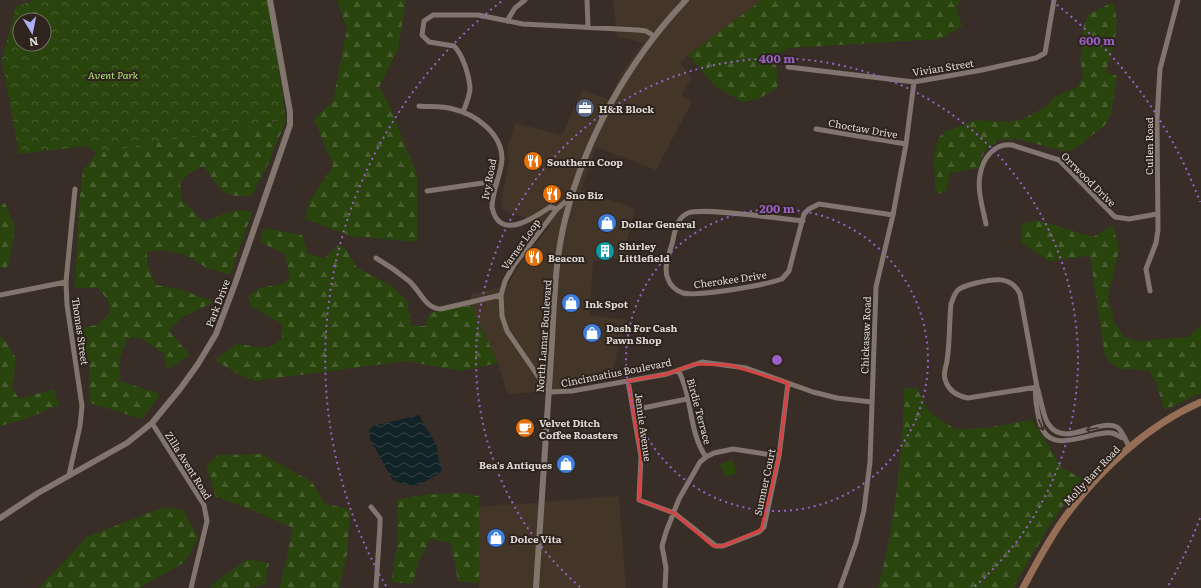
<svg xmlns="http://www.w3.org/2000/svg" width="1201" height="588" font-family="Literata,serif">
<style>
.commercial{fill:#433527}
.grass{fill:#2a440d}
.forest{fill:url(#forest-firs)}
.park{fill:url(#park-crowns);fill-rule:evenodd}
.water{fill:url(#water-waves)}
.lines{fill:none;stroke-linecap:round;stroke-linejoin:round}
.minor{stroke:#81756d;stroke-width:5}
.tertiary{stroke:#81756d;stroke-width:6}
.secondary{stroke:#966e55;stroke-width:7}
.oneway{stroke:#3f342d}
.marked{fill:none;stroke:#d74342;stroke-width:3;stroke-linejoin:round}
.ring{fill:none;stroke:#9960c6;stroke-width:2;stroke-dasharray:2 4}
.labels{text-anchor:middle;dominant-baseline:central;stroke-width:4;stroke-linejoin:round;paint-order:stroke}
.street-label{font-size:10px;fill:#dfd9d5;stroke:#2e241d}
.park-label{font-size:10px;font-style:italic;fill:#ace576;stroke:#2e241d}
.poi-label{font-size:10px;font-weight:bold;fill:#dfd9d5;stroke:#2e241d;text-anchor:start}
.centre{fill:#9960c6;stroke:#2e241d;stroke-width:2}
.ring-label{font-size:12px;text-anchor:middle;font-weight:bold;fill:#9960c6;stroke:#2e241d;stroke-width:4;stroke-linejoin:round;paint-order:stroke}
</style>
<defs>
<pattern id="forest-firs" width="22" height="20" patternUnits="userSpaceOnUse"><rect width="22" height="20" fill="#2a440d"/><path d="M5 1l3.5 6h-7zM16 11l3.5 6h-7z" fill="#485e2f"/></pattern>
<pattern id="park-crowns" width="20" height="18" patternUnits="userSpaceOnUse"><rect width="20" height="18" fill="#2a440d"/><path d="M2 6a3 3 0 1 1 6 0M12 15a3 3 0 1 1 6 0" fill="none" stroke="#485e2f"/></pattern>
<pattern id="water-waves" width="16" height="10" patternUnits="userSpaceOnUse"><rect width="16" height="10" fill="#122327"/><path d="M0 5q4-4 8 0t8 0" fill="none" stroke="#344245"/></pattern>
</defs>
<rect width="100%" height="100%" fill="#382e27"/>
<path class="commercial" d="M613 0H762L680 62 692 78 681 95 692 102 656 170 596 147 581 190 635 208 623 258 593 261 590 315 626 320 611 377 560 382V391L507 394 498 363 471 305V294L499 288 508 284 518 266 550 226 503 210 501 203 509 161 507 148 515 123 562 135 582 90 609 100 621 74 643 43 617 36Z
M619 496 626 588H479L478 507Z"/>
<path class="grass" d="M733 460 737 473 725 477 720 464Z"/>
<path class="forest" d="M337 0H406L398 49 379 87 389 104 417 175V242L351 236 305 219 309 201 333 166 314 119 333 101 347 29Z
M762 0H961L956 7 962 26 940 39 789 48 776 55 777 88 758 99 742 102 715 86 688 55Z
M1113 2C1121 26 1113 48 1106 72L1117 76 1111 115 1105 125 1076 148 1067 152 1017 139 998 140 984 152 978 168 950 173 946 191 938 194 935 187 934 156 939 137 946 131 976 120 1006 122 1023 119 1047 106 1054 97 1078 87 1083 75 1080 58 1083 27 1089 14Z
M286 120 269 162 252 195C222 200 219 187 204 166L188 174 180 183 182 200 204 222C216 217 240 205 252 213L230 275 207 268 185 255 165 250 147 252V264L156 285 180 289 214 302 182 317 169 331 190 355 167 370 163 353 139 337 127 339 119 360 120 381 160 394 142 419 90 403 89 365 79 328 97 325 110 313 108 300 98 288H75L79 204 83 171 97 153Z
M5 203 15 228 9 264 5 269 0 267V205Z
M1037 220 1093 237 1113 225 1119 250 1108 296 1114 322 1125 338 1138 341 1188 337 1201 325V393L1165 410 1155 381 1149 371C1130 367 1117 375 1105 356L1090 256 1049 261 1021 243 1022 224Z
M264 228 302 235 308 253 323 259 338 245 346 249 357 268 390 285 407 300 411 326H425L430 313 471 305 498 363 461 371 406 361 255 381 238 374 215 360 236 344 269 348 282 339 281 323 250 306 248 296 260 288 282 284 290 278 285 254 260 242Z
M0 337 4 339 16 358 12 388 19 399 54 389 59 405 25 419 0 426Z
M904 388H917L928 411 955 429 986 428 1032 420 1062 468 1082 478 1048 528 1013 588H878C895 527 903 451 904 388Z
M262 454 312 482 325 504 350 509 347 554 339 588H280L293 528 257 512 216 497 206 466 218 455Z
M460 493 479 496V583L458 581 451 543 430 539 418 563 413 584 391 582 397 547V500L422 495Z
M164 507 183 510 198 537 185 562 139 588H39L87 537Z
M248 559 269 563 265 584 252 588H210L215 582Z"/>
<path class="park" d="M35 0H269L286 120 97 153 86 146 19 154 2 60 16 6ZM20 20H44V44H20Z"/>
<path class="water" d="M419 415 437 446 439 462 442 468 440 473 417 486 402 484 392 479 370 439 369 430 373 426Z"/>
<g class="lines">
<path class="minor" d="M587 0 588 26
M507 21 515 8 525 0
M788 67 914 82 982 70 1036 58 1045 53 1054 0
M419 106C430 107 442 106 453 109 475 114 502 133 502 159 501 175 492 191 492 207 499 242 534 218 550 207L557 209
M463 112C466 104 470 96 470 88 469 75 463 55 454 46L429 42 422 35 424 21 433 15H478L523 24 638 30 646 31 654 36
M816 129 906 144
M427 191 497 181
M571 197 557 209 514 265 505 281 501 295 502 316 507 331 549 392 572 391 667 374 702 362 746 368 813 392 837 398 872 402
M803 221C781 219 704 207 688 213 676 218 675 232 672 244 669 254 663 269 668 279 670 285 676 291 683 293 698 297 765 285 782 279L789 271 792 259 804 214 809 209 819 204 893 215
M986 224C983 209 977 190 980 175 983 158 994 143 1012 145L1059 160 1115 217 1129 219 1157 214
M376 258C388 265 398 272 409 281 420 290 425 309 441 309L501 295
M1150 291 1146 269 1156 243 1158 230 1157 119 1160 69 1178 0
M0 295 66 282
M678 370C693 397 688 431 706 457
M628 381 641 456 639 500 674 513 716 546H723L759 532 764 527 779 456 788 383
M1037 387 968 398C957 396 948 390 945 379 943 373 946 367 947 361 950 342 949 323 951 304 953 299 954 294 958 290 963 286 969 285 976 283 993 279 1011 275 1020 294L1037 387C1041 398 1043 418 1049 425 1065 448 1098 418 1117 427 1123 431 1126 442 1130 448
M1036 388C1034 398 1037 408 1039 419 1047 460 1089 430 1112 433 1116 434 1120 437 1123 438
M633 410 687 399
M152 423 204 505 207 521 191 588
M69 475 80 426 82 406 67 305 66 282 75 189
M371 507 380 518V525L376 588
M665 588 666 568 662 546 666 532 679 499 700 462 706 457 714 453 733 449 779 456
M840 588 856 543 864 510 870 462 876 287 893 215 906 144 914 82"/>
<path class="tertiary" d="M0 518 38 493 127 443 152 423 180 389 198 364 216 334 235 284 290 125V112L270 0
M536 588C541 511 546 434 551 357 554 311 554 264 565 220 585 138 629 60 686 0"/>
<path class="secondary" d="M1023 588C1036 564 1049 539 1065 517 1099 470 1148 425 1201 402"/>
</g>
<defs><path id="oneway-shaft" d="M-6 0H5M1.5-3L5.5 0L1.5 3" fill="none" stroke-width="1.6" stroke-linecap="round" stroke-linejoin="round"/></defs>
<g class="oneway">
<use href="#oneway-shaft" transform="translate(1041 425) rotate(67)"/>
<use href="#oneway-shaft" transform="translate(1092 429) rotate(168)"/>
</g>
<path class="marked" d="M694 364 730 365 788 383 779 456 761 530 723 546H713L674 513 639 500 641 456 628 381 667 374Z"/>
<g class="ring">
<circle cx="777" cy="360" r="151"/>
<path d="M580 587A301 301 0 1 1 974 587"/>
<path d="M1200 518A452 452 0 0 1 1168 586M386 586A452 452 0 0 1 502 1M1052 1A452 452 0 0 1 1200 202"/>
</g>
<defs>
<g id="office-disc" transform="scale(1)"><circle r="9.5" fill="#5c6f8a" stroke="#2e241d"/><path d="M-6-3h4V-5.5h4V-3h4V5H-6ZM-1-4.5V-3h2v-1.5ZM-6 0V1H6V0Z" fill="#fff"/></g>
<g id="restaurant-disc" transform="scale(1)"><circle r="9.5" fill="#e8710a" stroke="#2e241d"/><path d="M-5-6h1v4h1v-4h1v4h1v-4h1v5L-1.5 .5V6h-2V.5L-5-1ZM5-6V6H3V1.5H1.5Q1.5-4 5-6Z" fill="#fff"/></g>
<g id="shop-disc" transform="scale(1)"><circle r="9.5" fill="#3f7fe0" stroke="#2e241d"/><path d="M-5-2.5h2.3a2.7 3.5 0 0 1 5.4 0H5L5.5 6h-11ZM-1.5-2.5h3a1.5 2.3 0 0 0-3 0Z" fill="#fff"/></g>
<g id="building-disc" transform="scale(1)"><circle r="9.5" fill="#0f9aa8" stroke="#2e241d"/><path d="M-4-6H4V6H1V3H-1V6H-4ZM-2.5-4.3h1.7v1.8h-1.7ZM.8-4.3h1.7v1.8H.8ZM-2.5-1h1.7V.8h-1.7ZM.8-1h1.7V.8H.8Z" fill="#fff"/></g>
<g id="cafe-disc" transform="scale(1)"><circle r="9.5" fill="#e8710a" stroke="#2e241d"/><path d="M-5.5-4.5H6V0H3Q3 3.5 0 3.5H-2.5Q-5.5 3.5-5.5 0ZM3-3.2v2h1.7v-2ZM-6 4.5H4V6H-6Z" fill="#fff"/></g>
</defs>
<g fill-rule="evenodd">
<use href="#office-disc" x="585" y="108"/>
<use href="#restaurant-disc" x="533" y="161"/>
<use href="#restaurant-disc" x="552" y="194"/>
<use href="#shop-disc" x="607" y="223"/>
<use href="#building-disc" x="605" y="251"/>
<use href="#restaurant-disc" x="534" y="257"/>
<use href="#shop-disc" x="571" y="303"/>
<use href="#shop-disc" x="592" y="333"/>
<use href="#cafe-disc" x="525" y="428"/>
<use href="#shop-disc" x="566" y="464"/>
<use href="#shop-disc" x="496" y="538"/>
</g>
<g class="labels">
<g class="street-label">
<text transform="translate(943 67) rotate(-9)">Vivian Street</text>
<text transform="translate(863 128) rotate(10)">Choctaw Drive</text>
<text transform="translate(1148 146) rotate(-90)">Cullen Road</text>
<text transform="translate(488 179) rotate(-79)">Ivy Road</text>
<text transform="translate(1089 179) rotate(45)">Orrwood Drive</text>
<text transform="translate(520 244) rotate(-55)">Varner Loop</text>
<text transform="translate(730 279) rotate(-8)">Cherokee Drive</text>
<text transform="translate(217 303) rotate(-69)">Park Drive</text>
<text transform="translate(81 331) rotate(82)">Thomas Street</text>
<text transform="translate(865 335) rotate(-88)">Chickasaw Road</text>
<text transform="translate(543 336) rotate(-86)">North Lamar Boulevard</text>
<text transform="translate(616 372) rotate(-11)">Cincinnatius Boulevard</text>
<text transform="translate(700 411) rotate(75)">Birdie Terrace</text>
<text transform="translate(644 427) rotate(82)">Jennie Avenue</text>
<text transform="translate(189 465) rotate(58)">Zilla Avent Road</text>
<text transform="translate(1091 475) rotate(-47)">Molly Barr Road</text>
<text transform="translate(764 482) rotate(-78)">Sumner Court</text>
</g>
<g class="park-label">
<text x="113" y="74">Avent Park</text>
</g>
<g class="poi-label">
<text x="599" y="108">H&amp;R Block</text>
<text x="547" y="161">Southern Coop</text>
<text x="566" y="194">Sno Biz</text>
<text x="621" y="223">Dollar General</text>
<text x="619" y="245">Shirley<tspan x="619" dy="12">Littlefield</tspan></text>
<text x="548" y="257">Beacon</text>
<text x="585" y="303">Ink Spot</text>
<text x="606" y="327">Dash For Cash<tspan x="606" dy="12">Pawn Shop</tspan></text>
<text x="539" y="422">Velvet Ditch<tspan x="539" dy="12">Coffee Roasters</tspan></text>
<text x="552" y="464" text-anchor="end">Bea's Antiques</text>
<text x="510" y="538">Dolce Vita</text>
</g>
</g>
<circle cx="777" cy="360" r="6" class="centre"/>
<g class="ring-label">
<text x="1097" y="45">600 m</text>
<text x="777" y="63">400 m</text>
<text x="777" y="213">200 m</text>
</g>
<g transform="translate(32 32) rotate(170)"><circle r="19" fill="#2e241d" stroke="#756c67"/>
<path d="M0-3L7 15L0 10L-7 15Z" fill="#aeaefa"/>
<text y="-6" font-size="11" font-weight="bold" text-anchor="middle" fill="#dfd9d5">N</text>
</g>
</svg>
